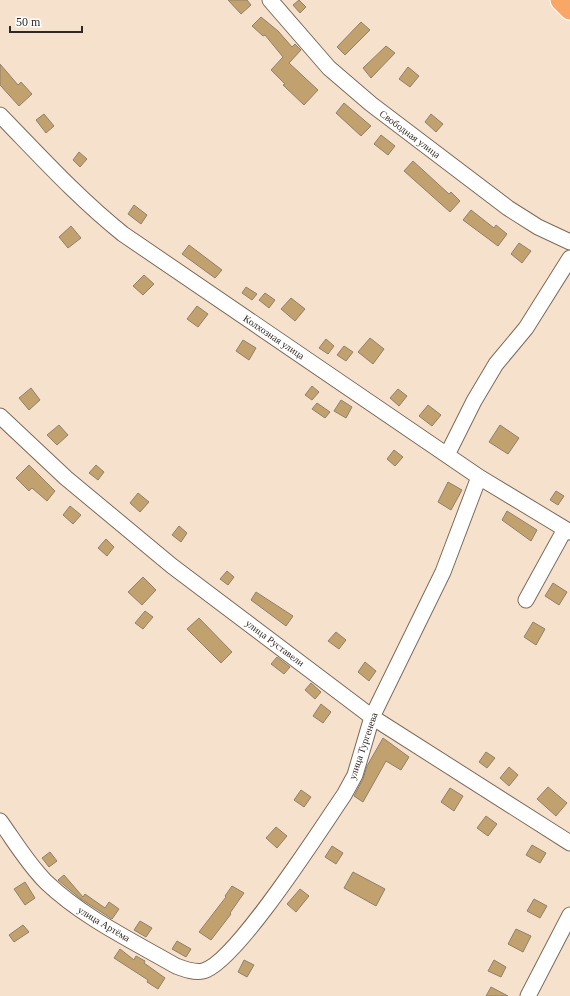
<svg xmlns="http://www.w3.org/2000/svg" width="570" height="996" font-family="'Times New Roman',serif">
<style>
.building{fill:#c1a26f;stroke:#8f816c}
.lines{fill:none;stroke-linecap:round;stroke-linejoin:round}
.minor-casing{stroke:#7e6b5a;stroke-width:17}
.highway-casing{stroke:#fff;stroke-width:23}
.minor{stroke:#fff;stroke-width:15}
.highway{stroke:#f9a766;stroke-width:21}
.labels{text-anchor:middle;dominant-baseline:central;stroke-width:3;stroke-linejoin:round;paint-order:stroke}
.street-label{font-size:10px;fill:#302821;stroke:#fff}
</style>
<rect width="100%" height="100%" fill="#f6e1cd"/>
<path class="building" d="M228 0H247L251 5 241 14Z
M299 0 306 7 300 13 293 5Z
M261 17 278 31 292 47 295 44 301 50 289 63 318 90 304 105 283 85 285 84 271 70 283 57 265 35 263 36 252 26Z
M361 22 370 30 345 55 337 47Z
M386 46 395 53 371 78 363 68Z
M0 64 18 85 21 82 32 94 19 106 0 85Z
M408 67 419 76 410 87 399 79Z
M344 103 371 126 361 136 336 113Z
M44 114 54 126 46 133 36 120Z
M431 114 443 124 436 132 425 122Z
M381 135 395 146 388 155 374 144Z
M79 152 87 159 80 167 73 160Z
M413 161 449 194 451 192 460 201 450 212 404 171Z
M134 205 147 215 141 224 128 214Z
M471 210 494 228 496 225 507 234 498 246 463 220Z
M71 226 81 238 68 248 59 237Z
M519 243 531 251 522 263 511 254Z
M189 245 222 270 215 278 182 254Z
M144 275 154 284 143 295 133 286Z
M246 287 257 294 252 300 242 293Z
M265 293 275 300 269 308 259 300Z
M291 298 305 309 295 321 281 309Z
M197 306 208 314 198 327 187 319Z
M370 338 384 349 373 364 358 352Z
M326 339 334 346 328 354 319 348Z
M243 340 256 348 249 360 236 351Z
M344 346 353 352 346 361 337 355Z
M312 386 319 392 312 400 305 395Z
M31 388 40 400 29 410 19 398Z
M398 389 407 396 399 406 390 398Z
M341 400 352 407 346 418 334 411Z
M317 403 330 412 325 418 312 409Z
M428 405 441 415 432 426 419 416Z
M59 425 68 435 57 445 47 435Z
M500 425 519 438 508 454 489 442Z
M394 450 403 457 395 466 387 459Z
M29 465 55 491 47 501 32 488 29 491 16 478Z
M96 465 104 472 98 480 89 473Z
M448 482 462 490 451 510 438 502Z
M556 491 564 496 558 505 550 500Z
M138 493 149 502 140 512 130 503Z
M70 506 81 515 73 524 63 515Z
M507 511 537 530 531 541 502 520Z
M179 526 187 533 181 542 172 535Z
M106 539 114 547 107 556 98 548Z
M227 571 234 577 228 585 220 579Z
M143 577 156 590 142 605 128 592Z
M553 583 567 592 559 605 545 596Z
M256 592 293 616 286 626 251 600Z
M145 611 153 617 143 629 135 623Z
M199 618 232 652 221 663 187 629Z
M533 622 545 629 536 645 524 637Z
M336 632 346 640 339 649 328 641Z
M277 657 290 667 284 674 271 664Z
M365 662 376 671 369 681 358 672Z
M311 683 321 692 315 699 305 690Z
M321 704 331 712 323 723 313 716Z
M383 738 409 757 401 770 386 761 363 802 354 796 363 779 367 766Z
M486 752 495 758 487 768 479 762Z
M509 767 518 775 509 786 500 778Z
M548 787 567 803 556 816 537 799Z
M450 788 463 796 454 811 441 802Z
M301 790 311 797 304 807 294 800Z
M486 816 497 824 488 836 477 828Z
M276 827 287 836 277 848 266 838Z
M532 845 546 853 540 863 526 855Z
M332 846 343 853 336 864 325 857Z
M50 852 57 861 49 867 42 858Z
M353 872 385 889 376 906 344 888Z
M64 875 83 897 85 894 105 908 109 902 119 909 112 919 81 899 58 880Z
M25 882 35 898 25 905 14 889Z
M232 886 244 893 230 913 231 914 211 940 199 932 226 897 225 896Z
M300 889 309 896 296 912 287 904Z
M534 899 547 906 540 918 527 911Z
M140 921 152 928 146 937 134 930Z
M23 925 29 932 14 942 9 935Z
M516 929 531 936 523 952 508 944Z
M177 941 191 949 186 957 172 949Z
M120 949 134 960 136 956 145 961 144 963 165 978 158 989 147 982 148 980 114 958Z
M244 960 254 965 247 977 238 972Z
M494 960 506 967 501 977 488 971Z
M491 987 508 996H486Z"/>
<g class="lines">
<g class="minor-casing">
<path id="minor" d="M270 0 329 68 371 104 508 208 538 227 570 242
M0 115C40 156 78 198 123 234L479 477 570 532
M0 416 66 478 172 566 372 717 570 843
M447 455 474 401 496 364 526 328 570 258
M526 600 565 529
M0 821C15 842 28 864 46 882 84 918 131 940 176 966 184 969 194 973 203 971 235 964 322 827 344 795L355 775 372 717 443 572 479 477
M528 996 570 915"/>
</g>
<g class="highway-casing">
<path id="highway" d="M561 0 570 9"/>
</g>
<use href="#minor" class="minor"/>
<use href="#highway" class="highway"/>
</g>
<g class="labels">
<g class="street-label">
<text transform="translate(410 134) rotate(37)">Свободная улица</text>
<text transform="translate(274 337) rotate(34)">Колхозная улица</text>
<text transform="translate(275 643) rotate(37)">улица Руставели</text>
<text transform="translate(363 746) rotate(-71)">улица Тургенева</text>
<text transform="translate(104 924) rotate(31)">улица Артёма</text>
</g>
</g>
<path d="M10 26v6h72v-6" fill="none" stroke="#302821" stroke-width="2"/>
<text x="16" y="26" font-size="12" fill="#302821" stroke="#ffffff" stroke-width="3" paint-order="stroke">50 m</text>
</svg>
